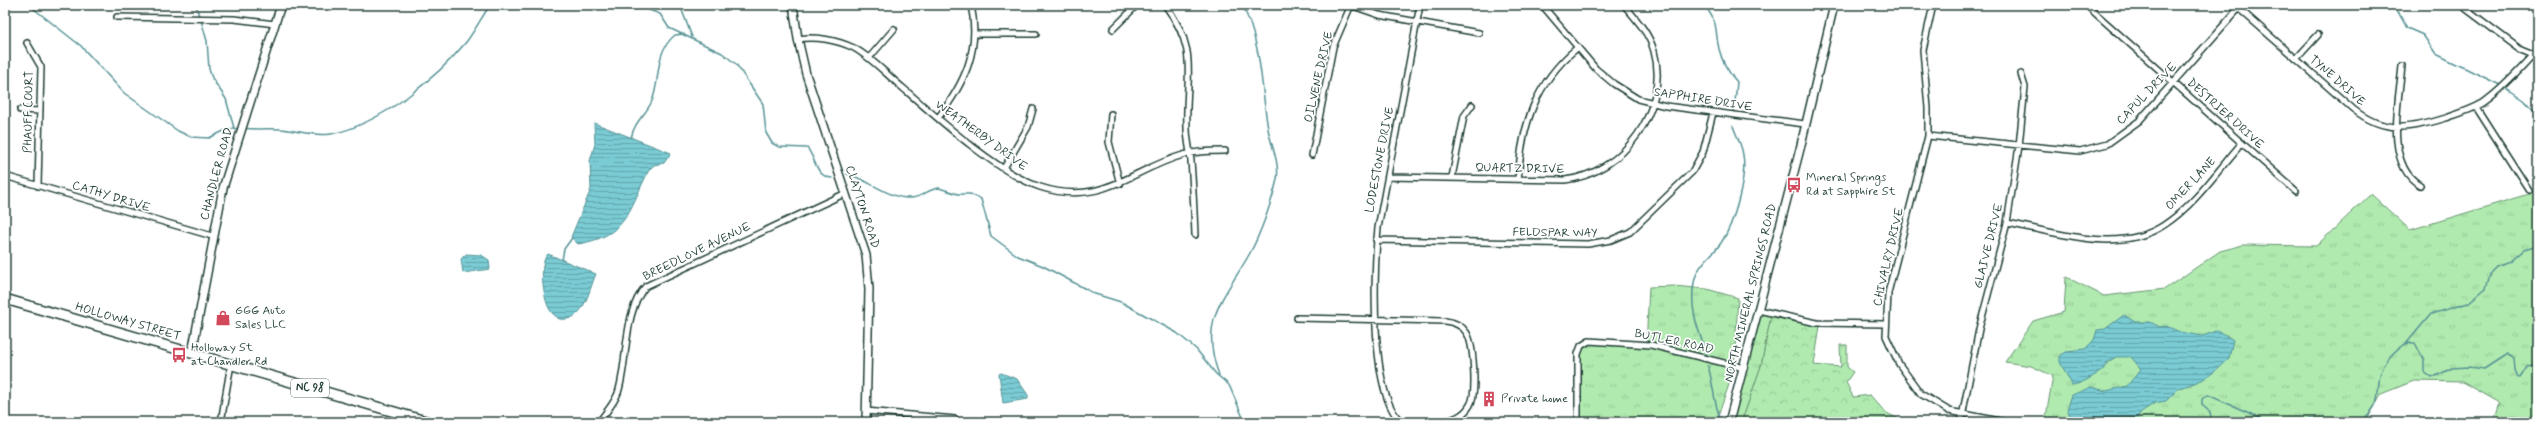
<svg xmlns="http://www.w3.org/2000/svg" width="2543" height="427" font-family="Mynerve,sans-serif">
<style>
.grass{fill:url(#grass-tufts);stroke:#689472}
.forest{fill:url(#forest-crowns);stroke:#689472}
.water{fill:url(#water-rules);stroke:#569294}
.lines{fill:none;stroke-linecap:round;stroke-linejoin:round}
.stream{stroke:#569294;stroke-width:1.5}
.street-casing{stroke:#1f3d34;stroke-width:8}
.secondary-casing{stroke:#1f3d34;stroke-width:10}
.highway-casing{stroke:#1f3d34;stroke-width:12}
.street{stroke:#fff;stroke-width:5}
.secondary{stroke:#fff;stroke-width:7}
.highway{stroke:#fff;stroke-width:9}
.labels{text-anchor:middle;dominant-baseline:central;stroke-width:3.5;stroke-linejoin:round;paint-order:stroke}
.shield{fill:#fff;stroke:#627771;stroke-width:1}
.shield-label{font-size:11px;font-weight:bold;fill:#1f3d34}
.street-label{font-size:12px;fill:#1f3d34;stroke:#fff}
.poi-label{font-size:12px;fill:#1f3d34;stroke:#fff;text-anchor:start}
</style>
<defs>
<pattern id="grass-tufts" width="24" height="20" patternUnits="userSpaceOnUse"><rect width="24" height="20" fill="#b0eaaf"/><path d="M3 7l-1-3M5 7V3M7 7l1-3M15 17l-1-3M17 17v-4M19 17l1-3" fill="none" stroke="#97ca97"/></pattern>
<pattern id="forest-crowns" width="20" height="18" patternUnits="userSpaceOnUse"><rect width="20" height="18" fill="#b0eaaf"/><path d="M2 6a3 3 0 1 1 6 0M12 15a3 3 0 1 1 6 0" fill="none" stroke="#97ca97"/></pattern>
<pattern id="water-rules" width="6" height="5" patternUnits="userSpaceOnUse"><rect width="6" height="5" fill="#7acbd4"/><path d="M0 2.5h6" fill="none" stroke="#63a6ad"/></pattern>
</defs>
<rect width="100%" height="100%" fill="#fff"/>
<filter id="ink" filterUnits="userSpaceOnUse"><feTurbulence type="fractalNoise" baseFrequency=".025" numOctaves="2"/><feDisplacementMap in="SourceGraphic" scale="8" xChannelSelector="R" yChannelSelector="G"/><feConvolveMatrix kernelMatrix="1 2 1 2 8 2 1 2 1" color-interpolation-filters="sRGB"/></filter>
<g filter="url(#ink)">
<path class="grass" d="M2538 191V422H2494L2500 403 2463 382 2414 381 2381 394 2366 422H2045L2053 376 2031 366 2005 362 2033 321 2064 312 2066 277 2104 296 2165 289 2220 251 2243 245 2316 246 2371 194 2410 230Z
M1673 286 1707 289 1738 298 1734 370 1716 422H1580L1579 354 1585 343 1646 347 1649 287Z
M1759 312 1771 316 1761 366 1742 421 1731 418Z"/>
<path class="forest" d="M1771 316 1820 326 1814 365 1841 367 1840 345H1847V367L1853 372 1846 382 1853 397 1870 395 1885 412 1904 422H1744L1742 421 1761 366Z"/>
<path class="water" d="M594 123 671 153 664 163 654 165 649 170C629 209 628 236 578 244L571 237 591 189 590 161 595 144Z
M466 254 481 255 489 260 490 269 463 273 461 259Z
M548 254 596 274C588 292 584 323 559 319 556 316 552 314 550 310 543 299 538 263 548 254Z
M2124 315 2135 322H2150L2160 327 2166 326 2180 332 2203 336 2218 330 2233 340 2229 358 2214 372 2202 380 2178 389 2166 401 2155 403 2141 412 2137 418 2122 417 2113 422H2074L2067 410 2072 395 2091 387 2106 391 2127 386 2141 369 2131 357H2116L2108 362 2104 370C2096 374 2081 385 2072 385L2060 362V355L2067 351 2085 349 2094 340 2097 330 2105 329Z
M1001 373 1017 379 1028 395V399L1003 403 999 374Z"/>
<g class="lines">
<path class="stream" d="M29 5 81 46 124 93 178 131 191 137 209 138 226 130 240 128
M196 5 199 16
M646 5 649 10 660 14 669 28 722 53 736 64 763 104 766 133 772 143 779 147 807 148C816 158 815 177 832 178
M680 5 692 37
M1704 5C1720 25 1714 28 1719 49 1722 62 1728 72 1737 82L1735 102
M2391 5 2397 10 2407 28 2423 35 2436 54 2502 86
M201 20 207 41 209 69 212 78 226 99 234 128
M2505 87 2524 100 2538 115
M244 128C256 130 268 128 280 129 297 130 313 137 331 134 379 125 437 78 467 41 475 30 482 17 490 5
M631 138C635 120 646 115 652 101 661 79 654 52 675 35L684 34
M847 174C868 179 889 199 910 198 921 198 928 189 939 188L958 194H970L981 199 991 236 1018 256 1043 266 1095 294 1121 302 1177 333 1196 349 1216 374 1229 385 1245 422
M562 260 564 249 572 238
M2406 344 2431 314 2468 303 2486 288 2491 272 2496 267 2508 263 2524 249 2538 245
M1707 354C1698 330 1689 308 1694 283 1697 264 1711 257 1721 243 1734 224 1747 178 1743 155 1742 145 1736 135 1733 126
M1708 366C1714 385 1713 404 1722 422
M1219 375C1198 319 1225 298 1250 253 1260 235 1273 199 1277 179 1280 163 1271 145 1268 129 1261 87 1262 43 1242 5
M2212 422 2210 412 2202 405V399L2208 395 2254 415 2265 422
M2284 422 2290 419 2302 422
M2303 422 2310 419 2340 420 2342 422
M2361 422C2366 417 2374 410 2376 403 2379 394 2378 384 2380 375 2384 362 2400 340 2415 343L2424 360V372L2432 378 2452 368 2468 367 2484 369 2507 354 2514 358 2515 370 2518 377 2520 378 2527 367 2534 366 2538 369"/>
<g class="street-casing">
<path id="street" d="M1165 5C1200 51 1185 76 1187 128 1187 139 1190 150 1191 161 1193 186 1194 210 1195 235
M1350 5 1379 15 1479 33
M1542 5 1596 69 1614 84 1638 99 1666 106 1805 124
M1933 5 1923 50 1928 108V136L1888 293 1886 336 1899 364 1921 394 1949 411 2005 422
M2086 5 2296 191
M2235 5 2353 109C2384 134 2410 129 2446 118 2458 114 2471 110 2483 103 2503 89 2522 68 2538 50
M2461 5 2521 50 2538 57
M117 17 234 19 275 24
M1113 29 1137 5
M974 34H1036
M798 39C816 36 837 40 854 48 872 58 887 75 903 88 936 117 999 174 1040 187 1102 207 1130 170 1183 155 1196 151 1211 151 1225 151
M27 43 41 67 38 186
M869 58 894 29
M2296 59 2318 35
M2402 66C2399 100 2384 164 2420 185
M2476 107 2529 190
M20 110 40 111
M1111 114 1109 142 1120 184
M938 118C964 84 981 50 971 5
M1928 136 2080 151 2107 144 2139 121 2239 8
M1312 155 1333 47 1351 5
M1004 168 1028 127 1033 109
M5 176 212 236
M1388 177 1565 180C1623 174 1670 109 1654 51 1649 33 1636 19 1624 5
M1452 177 1464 116 1472 105
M1518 179C1522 125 1535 83 1577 48
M2007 223C2056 232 2119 255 2164 225 2195 205 2218 170 2242 143
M1376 240 1588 244 1611 240 1630 232 1692 172 1703 152 1713 113
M1758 310 1817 323 1885 324
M1297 318 1445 321C1453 322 1461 324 1466 332 1474 342 1477 394 1470 405 1464 416 1454 419 1442 422
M866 411 955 419
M221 422 231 364
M599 422C605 413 614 404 618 393 628 363 623 310 646 286L846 193
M1402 422C1369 397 1374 267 1378 228L1420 5
M1578 422V354L1581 346 1589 341 1651 345 1744 368
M1961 422 1979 329 2007 223 2019 146 2025 87 2021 74"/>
</g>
<g class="secondary-casing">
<path id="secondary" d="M793 5 798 39 806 74 866 255 869 289 866 422
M192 353 223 188 281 5
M1729 422 1800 149 1834 5"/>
</g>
<g class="highway-casing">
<path id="highway" d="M5 299 429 422"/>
</g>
<use href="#street" class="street"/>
<use href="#secondary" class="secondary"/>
<use href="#highway" class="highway"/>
</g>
</g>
<defs>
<g id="bus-bare" transform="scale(1.2)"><path d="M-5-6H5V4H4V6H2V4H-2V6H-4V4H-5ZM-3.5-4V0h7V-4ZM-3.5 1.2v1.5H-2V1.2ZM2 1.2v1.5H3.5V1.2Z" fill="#d1495b" stroke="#fff" stroke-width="2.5" paint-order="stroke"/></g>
<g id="shop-bare" transform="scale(1.2)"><path d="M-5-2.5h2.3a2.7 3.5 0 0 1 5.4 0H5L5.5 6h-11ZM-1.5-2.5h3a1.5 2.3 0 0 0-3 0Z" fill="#d1495b" stroke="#fff" stroke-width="2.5" paint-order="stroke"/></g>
<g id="building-bare" transform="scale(1.2)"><path d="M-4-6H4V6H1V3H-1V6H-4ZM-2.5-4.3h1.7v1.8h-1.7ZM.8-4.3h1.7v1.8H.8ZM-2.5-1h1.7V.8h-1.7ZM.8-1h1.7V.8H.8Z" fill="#d1495b" stroke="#fff" stroke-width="2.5" paint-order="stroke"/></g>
</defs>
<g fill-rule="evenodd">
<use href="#bus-bare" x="1794" y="185"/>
<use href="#shop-bare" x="223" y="318"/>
<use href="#bus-bare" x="179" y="355"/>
<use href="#building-bare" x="1489" y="399"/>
</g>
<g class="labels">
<rect class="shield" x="291" y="379" width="38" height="18" rx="3"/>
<g class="shield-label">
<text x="310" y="388">NC 98</text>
</g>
<g class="street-label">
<text transform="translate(1319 77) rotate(-77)">OILVENE DRIVE</text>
<text transform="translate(2337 81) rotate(41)">TYNE DRIVE</text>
<text transform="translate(2147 94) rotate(-46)">CAPUL DRIVE</text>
<text transform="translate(1703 100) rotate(9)">SAPPHIRE DRIVE</text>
<text transform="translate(29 112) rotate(-89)">PHAUFF COURT</text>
<text transform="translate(2225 114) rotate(42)">DESTRIER DRIVE</text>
<text transform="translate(981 136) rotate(36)">WEATHERBY DRIVE</text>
<text transform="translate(1380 160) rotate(-79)">LODESTONE DRIVE</text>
<text transform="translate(1520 169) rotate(1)">QUARTZ DRIVE</text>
<text transform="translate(217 174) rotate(-75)">CHANDLER ROAD</text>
<text transform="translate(2191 184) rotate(-47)">OMER LANE</text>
<text transform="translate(111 197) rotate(17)">CATHY DRIVE</text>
<text transform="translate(862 207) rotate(72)">CLAYTON ROAD</text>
<text x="1555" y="233">FELDSPAR WAY</text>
<text transform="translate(1989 246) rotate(-76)">GLAIVE DRIVE</text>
<text transform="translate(697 252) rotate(-26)">BREEDLOVE AVENUE</text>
<text transform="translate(1889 257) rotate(-77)">CHIVALRY DRIVE</text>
<text transform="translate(1751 293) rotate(-76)">NORTH MINERAL SPRINGS ROAD</text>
<text transform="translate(128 322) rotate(16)">HOLLOWAY STREET</text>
<text transform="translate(1674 342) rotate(12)">BUTLER ROAD</text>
</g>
<g class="poi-label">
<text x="1806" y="178">Mineral Springs<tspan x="1806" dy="14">Rd at Sapphire St</tspan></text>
<text x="235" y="311">GGG Auto<tspan x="235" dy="14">Sales LLC</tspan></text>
<text x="191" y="348">Holloway St<tspan x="191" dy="14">at Chandler Rd</tspan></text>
<text x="1501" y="399">Private home</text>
</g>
</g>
<rect width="2543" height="427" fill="none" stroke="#fff" stroke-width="20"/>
<rect x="10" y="10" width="2523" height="407" fill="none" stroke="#1f3d34" stroke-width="1.5" filter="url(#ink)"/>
</svg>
